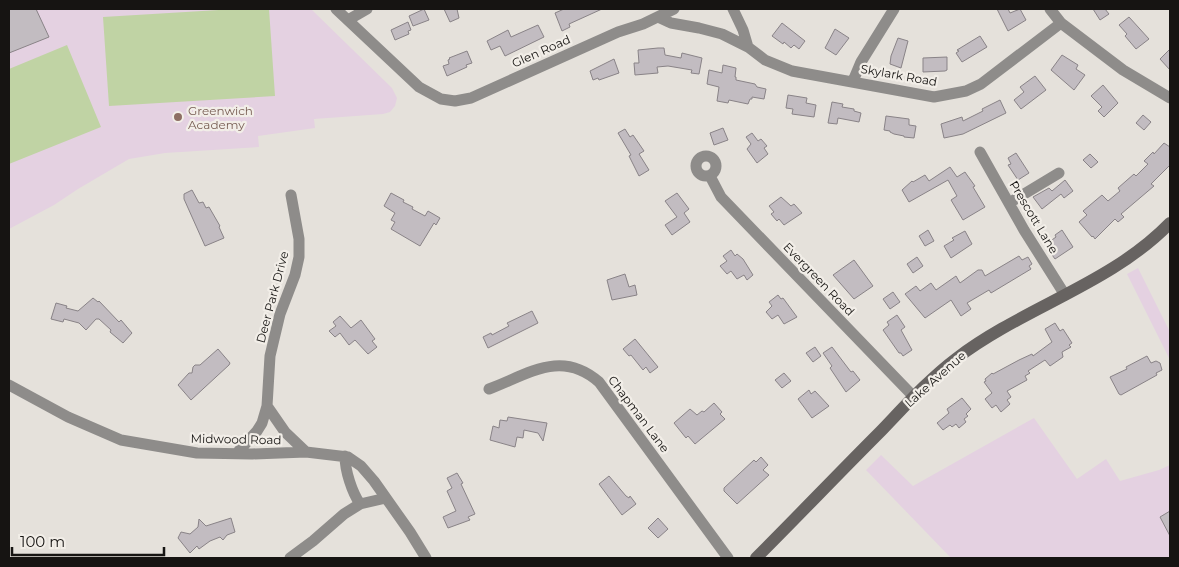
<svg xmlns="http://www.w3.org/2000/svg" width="1179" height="567" font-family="Montserrat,sans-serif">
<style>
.education{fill:#e4d1e1}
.green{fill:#c0d3a4}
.building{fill:#c2bcc1;stroke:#898387}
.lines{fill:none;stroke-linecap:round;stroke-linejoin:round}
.street{stroke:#8e8c8a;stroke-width:11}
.secondary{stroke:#676361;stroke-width:12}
.education-dot{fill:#8d6e63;stroke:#f2eee8;stroke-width:2}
.labels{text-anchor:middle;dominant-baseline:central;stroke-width:4.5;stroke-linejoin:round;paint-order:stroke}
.street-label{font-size:12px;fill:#161412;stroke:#f2eee8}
.education-label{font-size:12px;fill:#785e54;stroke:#f2eee8;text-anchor:start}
</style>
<rect width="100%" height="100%" fill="#e5e1db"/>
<path class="education" d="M9 9H311L392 88 397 98 395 106 390 112 383 114 314 119 315 128 258 136 259 147 165 153 129 159 78 189 54 205 9 229Z
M1138 268 1170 332V360L1127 274Z
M1034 418 1077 479 1106 459 1120 481 1159 470 1170 465V558H951L866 470 881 455 913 486Z"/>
<path class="green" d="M235 9H269L275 96 109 106 103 17Z
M67 45 101 127 9 164V69Z"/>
<path class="building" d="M9 9H36L49 37 9 53Z
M424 9 429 20 413 26 409 16Z
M444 9H457L459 18 450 22Z
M564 9H602L569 24 570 27 562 31 555 13Z
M997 9H1008L1010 13 1020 9 1026 20 1008 31Z
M1093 9H1105L1109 14 1100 20Z
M1129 17 1149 39 1136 49 1125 36 1127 34 1119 25Z
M408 22 411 30 408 31 409 34 395 40 391 30Z
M782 23 805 41 799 49 794 45 791 48 784 42 783 44 772 36Z
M538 25 544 37 505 56 500 46 491 50 487 41 508 30 511 37Z
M835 29 849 38 836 55 825 48Z
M980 36 987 47 962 62 956 53 959 51 957 50Z
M898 38 908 41 901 68 890 64 891 56Z
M658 48H664L665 55 681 58 682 53 702 58 699 74 691 73 692 70 668 66 657 67 658 73 635 75 634 63H639L638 50Z
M1170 49V70L1160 59Z
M467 51 472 63 466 65 467 67 447 76 443 66 449 64 448 60 450 59 449 58Z
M1062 55 1078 65 1076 69 1085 75 1074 90 1051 70Z
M947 57V70L945 71 923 72V58Z
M614 59 619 73 599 80 598 78 593 80 590 71Z
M723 65 736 68 735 77H736V80L755 84 757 87 766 89 764 99 752 97V99H750L748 104 729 100 728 103 717 101 719 87 707 84 709 70 722 73Z
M1035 76 1046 90 1021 109 1014 100 1024 92 1020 87Z
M1103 85 1118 103 1104 117 1098 111 1102 107 1091 96Z
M788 95 807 98 806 103 816 105 814 117 792 114 793 109 786 108Z
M1000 100 1006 113 963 134 944 138 941 124 962 117 963 121 983 111 982 109Z
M832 102 843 104 842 107 854 109V111L861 113 859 122 838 118 837 124 828 123Z
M1143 115 1151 122 1144 130 1136 123Z
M886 116 909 119V125L916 126 914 138 904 137V136L894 134 890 132V131L884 130Z
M723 128 728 140 714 145 710 133Z
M625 129 630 137 633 135 644 151 639 154 649 170 639 176 629 156 631 155 618 133Z
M752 133 758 141 761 139 767 146 764 148 768 154 757 163 747 149 751 144 746 137Z
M1164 143 1170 147V165L1151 184 1154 186 1121 214 1124 217 1118 222 1115 219 1095 239 1093 236 1092 237 1079 222 1087 215 1083 211 1102 195 1108 201 1120 191 1118 188 1134 174 1136 176 1148 164 1144 161 1153 152 1154 154Z
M1016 153 1029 173 1018 180 1008 165 1011 164 1008 158Z
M1090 154 1098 162 1091 168 1083 160Z
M950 167 957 177 965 172 967 175 975 186 973 187 985 207 963 220 951 200 957 196 948 180 909 202 902 190 912 181 913 182 925 175 929 181Z
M1065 180 1073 191 1064 198 1061 194 1042 209 1033 197 1049 188 1052 191Z
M192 190 199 203 203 202 206 208 209 207 220 226 219 227 224 238 205 246 184 199V194Z
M391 193 404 200 403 202 413 207 412 209 425 216 428 211 440 218 436 225 434 223 420 246 391 229 395 222 391 220 395 213 384 206Z
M677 193 689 209 684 213 690 222 672 235 665 225 677 217 665 201Z
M781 197 791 206 794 204 802 213 784 225 779 219 777 221 771 214 774 212 769 206Z
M928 230 934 241 925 246 919 236Z
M1062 230 1073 247 1055 259 1045 245 1056 237 1055 235Z
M965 231 972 244 951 258 944 246 954 240 952 238Z
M731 250 735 256 737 254 743 259 753 275 747 280 744 275 737 279 731 271 727 274 720 266 727 261 723 256Z
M1019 256 1022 260 1028 257 1032 264 1029 266 1031 269 991 293 989 290 967 303 971 309 961 316 951 300 925 318 905 294 916 286 920 291 931 283 936 290 956 276 960 283 978 270H982L985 276Z
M917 257 923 266 913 273 907 264Z
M854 260 873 286 854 299 833 275Z
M625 274 629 287 635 285 637 295 612 300 607 280Z
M893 292 900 302 890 309 883 299Z
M778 295 781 299 783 298 797 317 784 324 778 315 772 319 766 312 772 306 769 302Z
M93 298 98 302 99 301 119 322 121 320 132 333 123 343 110 332 111 330 99 319H96L86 330 79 323 64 319 63 322 51 319 56 303 67 306 66 308 78 311Z
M532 311 538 323 488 348 483 337 491 333 492 335 509 326 507 323Z
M897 315 905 327 901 330 912 350 903 356 901 353H899L883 330 889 325 887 322Z
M340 316 351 328 361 320 375 339 372 341 377 347 368 354 355 340 349 345 340 333 335 337 329 331 336 326 333 322Z
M1055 323 1060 331 1063 329 1072 343 1069 345 1071 347 1062 352 1063 357 1050 366 1045 360 1028 371 1030 373 1025 376 1027 380 1007 391 1011 397 1007 400 1010 404 1001 412 996 405 992 408 985 399 992 393 984 382 986 381 985 379 992 373 993 374 1019 360 1032 354 1033 356 1052 342 1045 329Z
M635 339 658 367 650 373 646 367 643 370 631 355 629 356 623 349Z
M815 347 821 356 813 362 806 353Z
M832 347 851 372 853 371 860 380 846 392 830 368 832 366 823 353Z
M218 349 230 363 229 365 191 400 178 385 189 373H192L193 367 195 365H200Z
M1147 356 1151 363 1156 361 1160 363 1162 370 1156 373 1157 375 1121 395 1119 394 1110 377 1127 369 1126 367Z
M784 373 791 381 782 388 775 380Z
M809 390 811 394 815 391 829 406 812 418 798 399Z
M962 398 971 409 966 414 968 416 964 419 966 422 959 428 956 424 952 427 950 425 943 430 937 423 949 413 947 409Z
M714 403 722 412 720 414 725 419 695 444 688 436 686 438 674 423 690 409 697 415 702 411 704 412Z
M508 417 547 423 543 441 538 433 524 430 523 438 517 437 515 447 490 440 493 426 499 428 500 420 507 421Z
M761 457 768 465 763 470 769 475 737 504 724 491V488L754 460 756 462Z
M457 473 463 483 461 484 475 514 468 517 470 520 448 528 443 517 456 511 447 491 452 488 447 478Z
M609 476 626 496 629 498 630 496 636 504 622 515 599 484Z
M1170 511V536L1160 517Z
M231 518 235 532 227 535 223 540 220 537 210 541 199 549 197 546 190 553 178 538 181 532 190 534 198 527 199 519 206 526Z
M658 518 668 529 658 538 648 528Z"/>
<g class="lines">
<path class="street" d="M336 9 419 87 441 99 455 101 471 98 618 32 643 24 674 9
M733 9 743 30 748 47
M1050 9 1061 23 1123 70 1170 98
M658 17 671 23 699 28 722 34 748 47 765 60 792 71 934 97 966 91 981 84 1061 23
M348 20 367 9
M853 81 861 62 894 9
M980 152 1024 230 1065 295
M696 166a10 10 0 1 1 20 0a10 10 0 1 1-20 0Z
M710 176 721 197 914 397
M1009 203 1059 173
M9 385 68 417 121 440 197 453 252 454 306 452 348 457 361 466 374 481 410 532 426 558
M489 389C529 374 561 349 599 382L728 558
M267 406 285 432 306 452
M237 453 257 431 262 423 267 406 270 356 280 314 295 275 299 257V239L291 195
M345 456C345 471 352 492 360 504
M290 558 313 541 344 514 360 504 386 498"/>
<path class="secondary" d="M756 558C798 516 839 473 881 431 905 406 929 379 957 358 1024 307 1111 284 1170 223"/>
</g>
<circle class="education-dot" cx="178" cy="117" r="5"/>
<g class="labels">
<g class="street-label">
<text transform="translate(541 51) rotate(-24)">Glen Road</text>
<text transform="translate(899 75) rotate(10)">Skylark Road</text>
<text transform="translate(1034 217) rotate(59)">Prescott Lane</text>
<text transform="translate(819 279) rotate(46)">Evergreen Road</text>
<text transform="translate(272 297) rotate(-75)">Deer Park Drive</text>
<text transform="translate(935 379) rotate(-42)">Lake Avenue</text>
<text transform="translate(639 414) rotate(53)">Chapman Lane</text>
<text transform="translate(236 439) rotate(1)">Midwood Road</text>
</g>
<g class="education-label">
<text x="188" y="110">Greenwich<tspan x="188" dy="14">Academy</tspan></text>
</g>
</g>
<rect width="1179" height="567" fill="none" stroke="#161412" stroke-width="20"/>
<path d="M12 547v8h152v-8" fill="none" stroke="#161412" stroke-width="2.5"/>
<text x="20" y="547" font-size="15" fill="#161412" stroke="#f2eee8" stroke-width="4" paint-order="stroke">100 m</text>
</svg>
